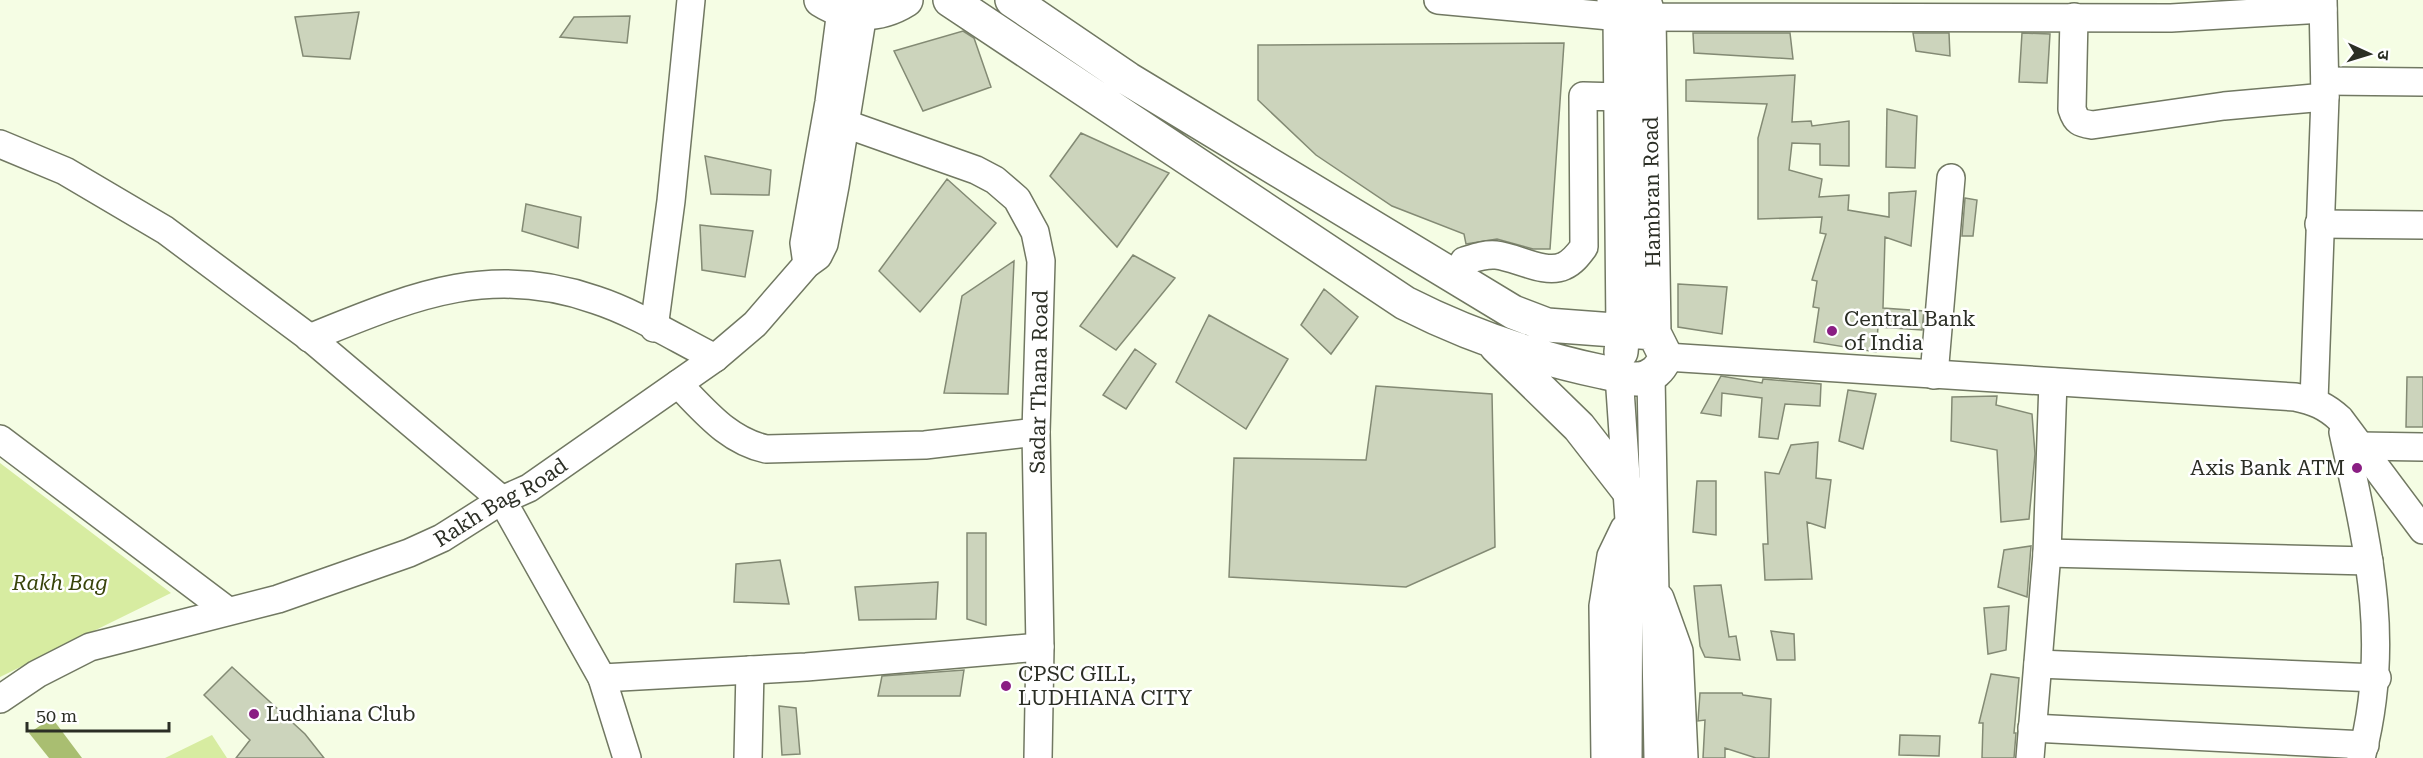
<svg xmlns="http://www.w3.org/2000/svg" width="2423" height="758" font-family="'Roboto Serif','Noto Sans Devanagari',serif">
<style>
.green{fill:#d7eca1}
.water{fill:#a9be71}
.building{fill:#ccd4bc;stroke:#838a74;stroke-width:1.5}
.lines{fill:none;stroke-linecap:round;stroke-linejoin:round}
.minor-casing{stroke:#717862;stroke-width:30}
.major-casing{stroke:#717862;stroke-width:36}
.minor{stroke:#fff;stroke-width:27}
.major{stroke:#fff;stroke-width:33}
.poi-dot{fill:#8a1e83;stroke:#fff;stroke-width:2}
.labels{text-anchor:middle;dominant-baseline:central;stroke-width:5;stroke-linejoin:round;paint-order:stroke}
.street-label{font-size:21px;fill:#2b2e25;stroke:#fff}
.poi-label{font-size:21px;fill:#2b2e25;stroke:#fff;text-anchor:start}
.park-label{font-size:21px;font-style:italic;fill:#38440a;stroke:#fff}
</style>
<rect width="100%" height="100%" fill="#f5fde4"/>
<path class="green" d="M0 463 171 593 0 677Z
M212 735 227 758H165Z"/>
<path class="water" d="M52 718 82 758H49L29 733Z"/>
<path class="building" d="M359 12 350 59 303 56 295 17Z
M630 16 627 43 560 37 574 17Z
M963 31 974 38 991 87 923 111 894 51Z
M1693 33H1790L1793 59 1694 53Z
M1913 33H1949L1950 56 1916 51Z
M2022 33 2050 34 2047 83 2019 82Z
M1564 43 1550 249H1533L1497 239 1466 244 1464 234 1392 206 1316 155 1258 100V45Z
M1795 75 1792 122 1811 121 1812 126 1849 121V166L1820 165V144L1792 143 1789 170 1822 179 1819 197 1849 195 1848 210 1889 217V193L1916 191 1911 246 1885 237 1883 308 1924 311 1922 330 1878 327 1876 352 1814 342 1819 308 1813 307 1817 281 1812 280 1826 234 1820 233 1822 217 1758 219V138L1767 104 1686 101V80Z
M1887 109 1917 116 1915 168 1886 167Z
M1081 133 1169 173 1117 247 1050 176Z
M705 156 771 170 769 195 711 194Z
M947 179 996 223 920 312 879 271Z
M1965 198 1977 200 1973 236H1962Z
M526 204 581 217 578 248 522 231Z
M700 225 753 231 745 277 702 270Z
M1133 255 1175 278 1116 350 1080 326Z
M1014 261 1008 394 944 393 962 296Z
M1678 284 1727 287 1722 334 1678 327Z
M1324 289 1358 317 1331 354 1301 325Z
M1209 315 1288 359 1246 429 1176 382Z
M1135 349 1156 364 1126 409 1103 395Z
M1721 376 1762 383 1763 379 1821 384 1820 406 1785 404 1778 439 1759 437 1762 398 1722 393 1721 416 1701 413Z
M2407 377H2423V427H2406Z
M1376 386 1492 394 1495 547 1406 587 1229 577 1234 458 1366 460Z
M1848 390 1876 394 1863 449 1839 441Z
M1997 396 1996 405 2032 414 2035 454 2029 519 2001 522 1997 450 1951 441 1952 397Z
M1818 442 1816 478 1831 480 1825 528 1807 522 1812 579 1765 580 1763 544H1768L1765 472 1779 474 1791 445Z
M1697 481H1716V535L1693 532Z
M967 533H986V625L967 619Z
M2031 546 2027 597 1998 587 2004 550Z
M780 560 789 604 734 602 736 564Z
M938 582 936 619 859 620 855 587Z
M1721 585 1729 637 1736 636 1740 660 1705 657 1700 646 1694 586Z
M2009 606 2006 650 1988 654 1984 608Z
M1771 631 1794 634 1795 660H1777Z
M232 667 305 734 324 758H236L250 740 204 695Z
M964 670 960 696H878L882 676Z
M1991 674 2019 678 2014 733H2016L2014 758H1982L1983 723H1979Z
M1700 693H1742L1743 695 1771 699 1769 758H1756L1725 748V758H1703L1705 720 1698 721Z
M779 706 796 708 800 754 782 755Z
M1900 735 1940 736 1939 756 1899 755Z"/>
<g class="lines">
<g class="minor-casing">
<g id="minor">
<path d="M1438 0 1620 17 2171 18 2323 9"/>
<path d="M2074 17 2072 109C2076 122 2080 123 2092 125L2224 106 2325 97"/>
<path d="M2325 81 2423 82"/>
<path d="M846 124 976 170 995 180 1017 199 1035 232 1041 261 1036 432 1040 647 1038 758"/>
<path d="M0 144 65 171 165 230 314 341 502 500 602 678 627 758"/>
<path d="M2319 224 2423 225"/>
<path d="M807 264 804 243 829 102 841 10"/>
<path d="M1455 277 1464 261C1474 258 1484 254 1496 255 1516 257 1545 275 1564 266 1573 262 1578 255 1584 247L1583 96 1621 97"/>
<path d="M654 328 671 201 691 0"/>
<path d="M309 338C409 298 487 262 596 300 636 313 677 339 715 358"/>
<path d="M1666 357 2295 397C2314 401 2326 406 2340 419L2423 530"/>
<path d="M1619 375 1629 520 1628 758"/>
<path d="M1934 375 1951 178"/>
<path d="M1651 376 1658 758"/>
<path d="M678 384C705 411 727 440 766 449L925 445 1036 432"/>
<path d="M2314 401 2325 97 2323 0"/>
<path d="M2343 432C2368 546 2392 642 2361 758"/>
<path d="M0 439 228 611"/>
<path d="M2359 446 2423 447"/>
<path d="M2047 553 2369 561"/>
<path d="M1660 598 1679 651 1684 758"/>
<path d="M2038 664 2377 678"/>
<path d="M602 678 806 667 1040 647"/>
<path id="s1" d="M0 699 37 674 90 647 278 599 409 553 442 538 502 500 529 488 715 358 755 324 807 264 818 256 824 244 835 186 863 13"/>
<path d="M2032 728 2365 745"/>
<path d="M748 758 750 670"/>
<path d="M1605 758 1603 606 1611 556 1624 529"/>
<path d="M2030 758 2047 553 2053 382"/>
</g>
</g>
<g class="major-casing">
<path id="major" d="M821 0C848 17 879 17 906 0
M950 0 1405 303C1466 334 1536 358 1603 372 1615 374 1627 380 1639 379 1653 377 1660 369 1666 357L1654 333 1649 17 1644 0
M1012 0 1128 79 1513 312 1547 325 1654 333
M1614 0 1620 17 1623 331 1621 352
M1496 346 1579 427 1628 490"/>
</g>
<use href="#minor" class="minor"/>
<use href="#major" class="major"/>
</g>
<g class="poi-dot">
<circle cx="1832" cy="331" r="6"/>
<circle cx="2357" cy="468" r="6"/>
<circle cx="1006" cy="686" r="6"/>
<circle cx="254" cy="714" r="6"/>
</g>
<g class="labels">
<g class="street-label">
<text transform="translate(1652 192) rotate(-91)">Hambran Road</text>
<text transform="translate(1039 382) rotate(-89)">Sadar Thana Road</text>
<text stroke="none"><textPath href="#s1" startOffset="542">Rakh Bag Road</textPath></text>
</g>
<g class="poi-label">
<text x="1844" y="319">Central Bank<tspan x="1844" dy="24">of India</tspan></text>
<text x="2345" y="468" text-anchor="end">Axis Bank ATM</text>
<text x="1018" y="674">CPSC GILL,<tspan x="1018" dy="24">LUDHIANA CITY</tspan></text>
<text x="266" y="714">Ludhiana Club</text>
</g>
<g class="park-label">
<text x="60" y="583">Rakh Bag</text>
</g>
</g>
<g transform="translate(2369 54) rotate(94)" stroke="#ffffff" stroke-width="4.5" paint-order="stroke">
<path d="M0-4.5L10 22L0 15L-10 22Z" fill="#2b2e25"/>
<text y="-9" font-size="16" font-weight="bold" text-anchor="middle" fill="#2b2e25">उ</text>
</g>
<path d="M27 722v9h142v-9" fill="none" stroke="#2b2e25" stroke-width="3"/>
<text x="36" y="722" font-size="18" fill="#2b2e25" stroke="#ffffff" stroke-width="4.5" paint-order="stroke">50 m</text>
</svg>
